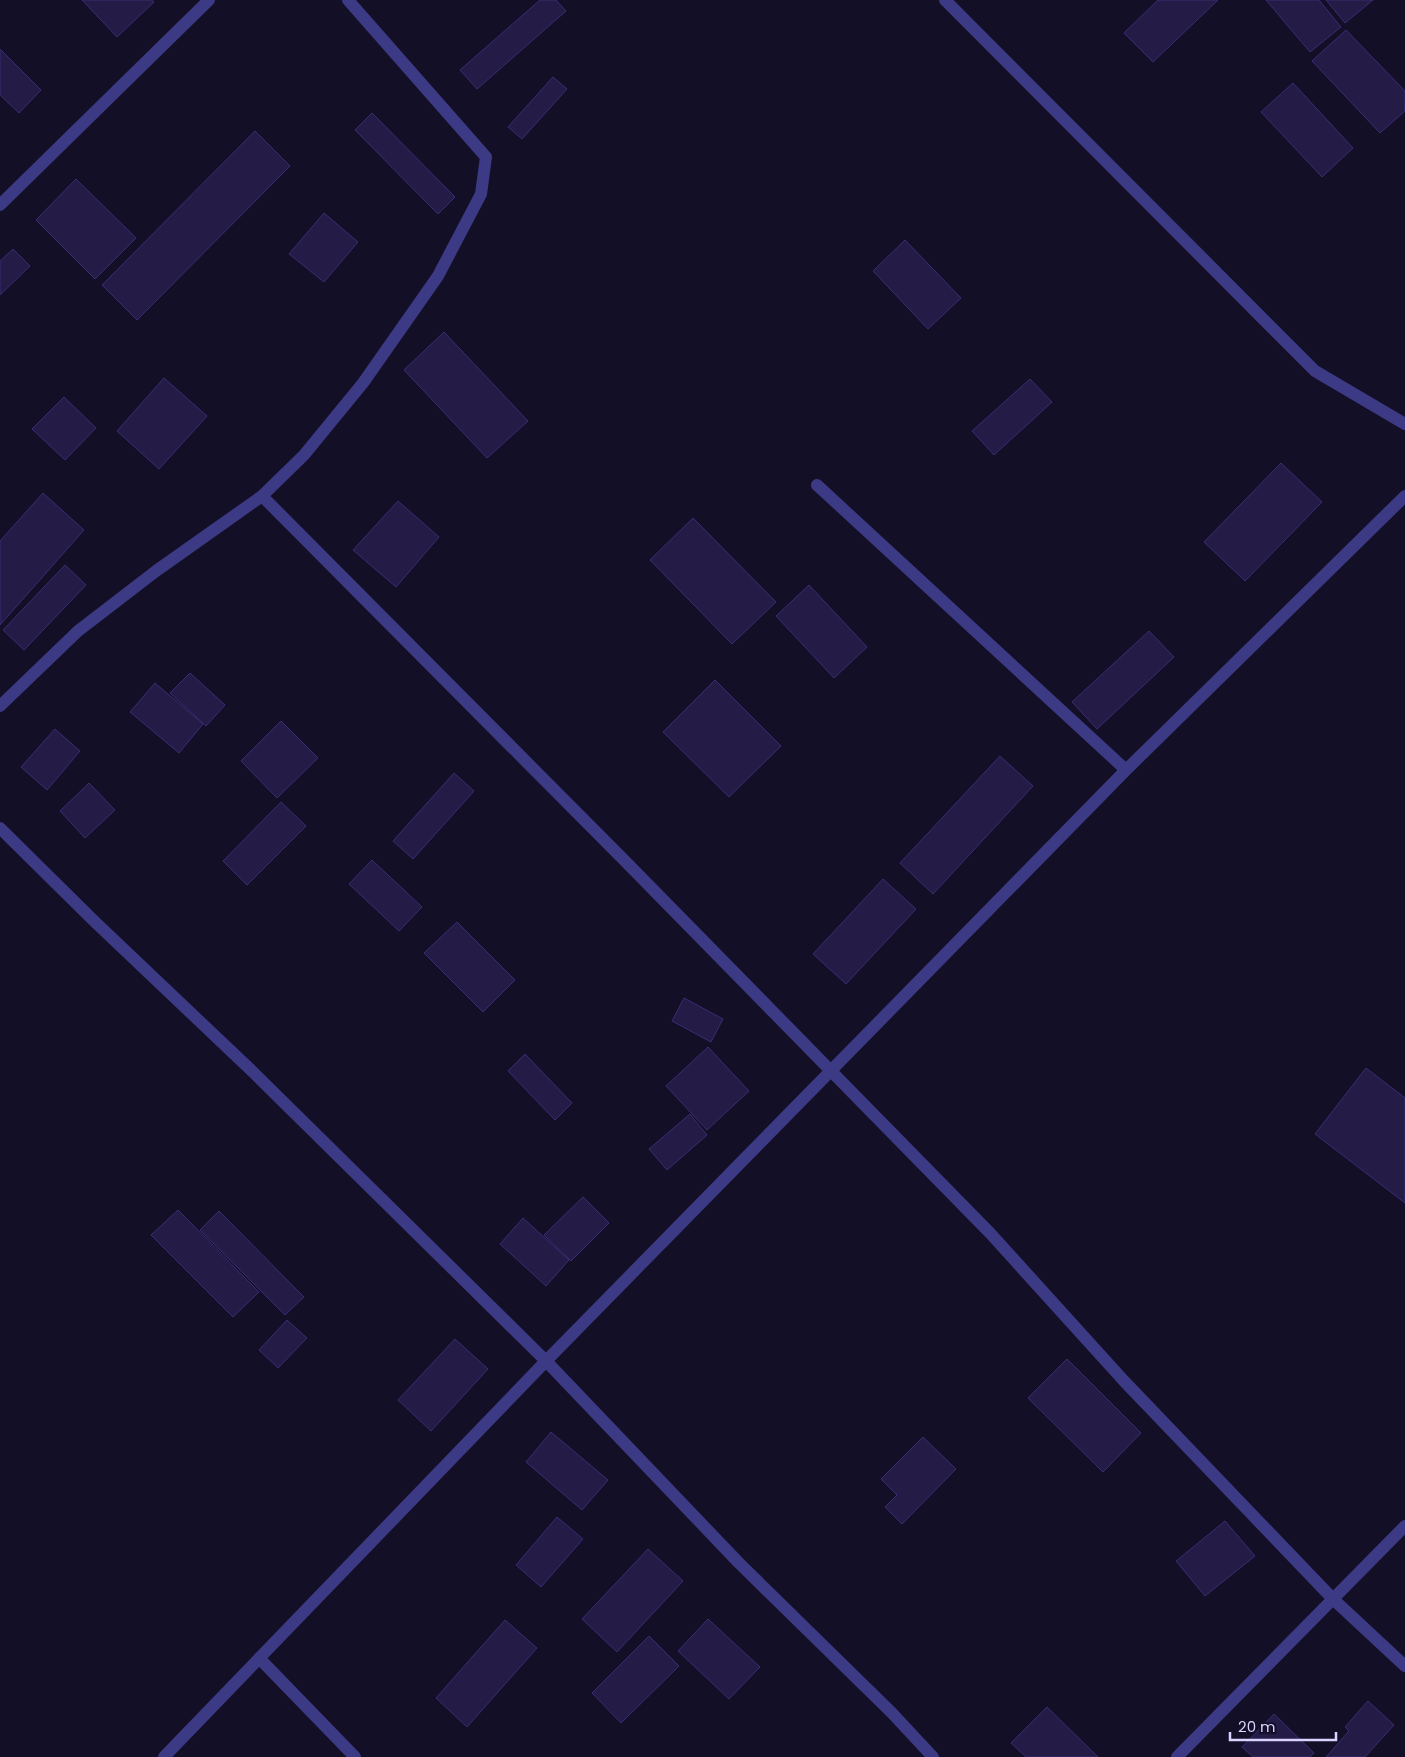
<svg xmlns="http://www.w3.org/2000/svg" width="1405" height="1757" font-family="Poppins,sans-serif">
<style>
.building{fill:#241b47;stroke:#3b2d73}
.lines{fill:none;stroke-linecap:round;stroke-linejoin:round}
.minor{stroke:#3d3a85;stroke-width:12}
</style>
<rect width="100%" height="100%" fill="#130f26"/>
<path class="building" d="M82 0H152L154 2 117 37Z
M540 0H556L566 11 477 89 460 70Z
M1158 0H1218L1153 62 1124 33Z
M1266 0H1319L1341 27 1310 52Z
M1326 0H1373L1345 23Z
M1346 30 1405 91V111L1380 133 1312 61Z
M0 49 41 90 19 113 0 95Z
M553 77 567 89 522 139 508 127Z
M1293 83 1353 148 1322 177 1261 112Z
M372 113 455 197 438 214 355 130Z
M255 131 290 166 137 320 102 285Z
M76 179 136 238 95 279 36 220Z
M324 213 358 242 324 282 289 254Z
M905 240 961 298 928 329 873 271Z
M13 249 30 266 0 295V261Z
M444 332 528 421 487 458 404 370Z
M164 378 207 416 159 469 117 431Z
M1030 379 1052 402 994 455 972 431Z
M64 397 96 428 65 460 32 429Z
M1281 463 1322 502 1245 581 1204 542Z
M43 493 84 530 0 625V541Z
M398 501 439 537 396 587 353 550Z
M693 518 776 602 732 644 650 560Z
M65 565 86 585 24 650 3 630Z
M809 585 867 647 834 678 776 616Z
M1149 631 1174 657 1097 729 1072 702Z
M190 673 225 705 206 726 170 693Z
M715 680 781 746 729 797 663 732Z
M155 683 203 724 179 753 130 712Z
M281 721 318 758 277 798 241 761Z
M55 729 80 751 47 790 21 767Z
M1000 756 1033 786 933 894 900 863Z
M454 773 474 791 413 859 393 841Z
M89 783 115 810 85 838 60 811Z
M281 802 306 826 247 885 223 861Z
M372 860 422 907 399 931 349 884Z
M883 879 916 909 846 984 813 954Z
M457 922 515 980 483 1012 424 953Z
M684 998 723 1019 711 1042 672 1021Z
M708 1047 749 1091 707 1130 666 1086Z
M525 1054 572 1103 555 1120 508 1071Z
M1366 1068 1405 1098V1203L1315 1134Z
M690 1114 707 1135 667 1170 649 1149Z
M583 1197 609 1223 571 1261 544 1235Z
M178 1210 259 1292 233 1317 151 1235Z
M219 1211 304 1297 285 1315 200 1230Z
M523 1218 569 1260 546 1286 500 1244Z
M287 1320 307 1338 278 1368 259 1350Z
M455 1339 488 1369 431 1431 398 1400Z
M1067 1359 1141 1433 1103 1472 1028 1398Z
M551 1432 608 1480 582 1510 526 1462Z
M923 1437 956 1469 902 1524 885 1507 897 1495 881 1479Z
M557 1517 583 1539 541 1587 516 1565Z
M1225 1521 1255 1556 1205 1596 1176 1561Z
M648 1549 683 1581 617 1652 582 1619Z
M708 1619 760 1667 729 1699 678 1651Z
M505 1620 537 1648 467 1727 436 1698Z
M649 1636 679 1666 621 1723 592 1693Z
M1368 1701 1394 1725 1365 1757H1326L1349 1731 1345 1727Z
M1047 1707 1098 1757H1026L1011 1743Z
M1274 1714 1314 1753 1310 1757H1253L1242 1747Z"/>
<g class="lines">
<path class="minor" d="M945 0 1315 371 1405 424
M0 205 209 0
M817 485 1126 770
M262 496 625 861 990 1233 1124 1381 1333 1599 1405 1666
M0 706 78 631 156 571 262 496 304 455 363 383 438 276 481 194 486 157 348 0
M0 828 93 920 254 1073 546 1361 739 1563 892 1713 933 1757
M259 1658 355 1757
M164 1757 546 1361 1126 770 1405 496
M1177 1757 1405 1526"/>
</g>
<path d="M1230 1732v8h106v-8" fill="none" stroke="#d9d4ff" stroke-width="2.5"/>
<text x="1238" y="1732" font-size="15" fill="#d9d4ff" stroke="#130f26" stroke-width="4" paint-order="stroke">20 m</text>
</svg>
